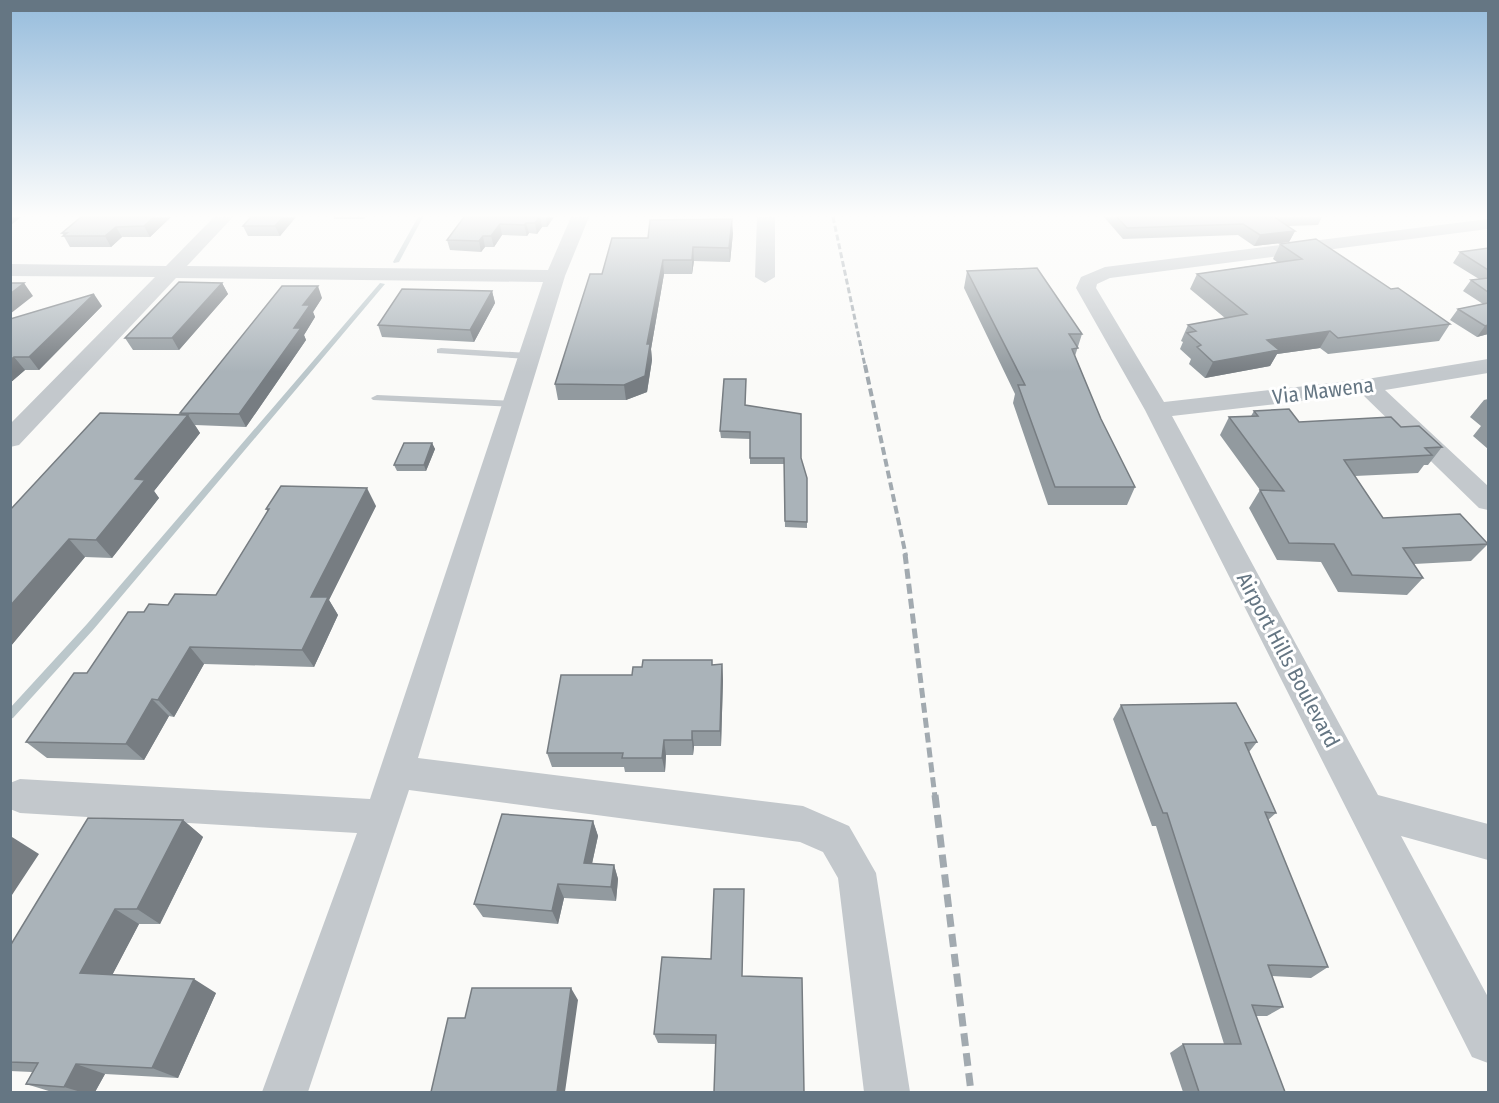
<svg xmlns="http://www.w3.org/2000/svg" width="1499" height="1103" font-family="'Fira Sans Condensed',sans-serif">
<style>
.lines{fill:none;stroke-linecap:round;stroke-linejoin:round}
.stream{fill:#bbc7cb;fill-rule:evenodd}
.lane{fill:#c3c8cc;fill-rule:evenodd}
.street{fill:#c3c8cc;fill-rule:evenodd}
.rail-far3{stroke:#a2aab0;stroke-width:3;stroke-dasharray:6 3;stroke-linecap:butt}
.rail-far2{stroke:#a2aab0;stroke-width:4;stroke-dasharray:8 4;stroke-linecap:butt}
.rail-far1{stroke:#a2aab0;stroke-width:5;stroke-dasharray:10 5;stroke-linecap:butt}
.rail{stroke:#a2aab0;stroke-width:7;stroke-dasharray:13 7;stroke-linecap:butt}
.wall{fill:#929a9f}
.shaded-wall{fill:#777d82}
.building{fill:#aab3b9;stroke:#777d82;stroke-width:1.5}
.labels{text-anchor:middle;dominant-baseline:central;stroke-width:6;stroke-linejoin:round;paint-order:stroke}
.street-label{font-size:21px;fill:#657683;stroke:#fff}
</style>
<rect width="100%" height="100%" fill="#fafaf8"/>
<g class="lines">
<path class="stream" d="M418 217H423L399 262 394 263 393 262Z
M380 283 385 284 93 630 13 718 10 719V708L87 624Z"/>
<path class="lane" d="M441 348 529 353 534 356 529 359 437 353V349Z
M377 395 514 401 520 404 514 407 373 400 371 398Z"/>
<path class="street" d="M214 217H233L187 266 548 270 571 217H589L565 276 418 758 803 806 849 826 876 873 910 1092H864L838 878 823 852 800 842 409 790 308 1092H262L357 833 20 813 10 809V783L20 779 370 799 543 282 176 278 19 445 10 447V424L155 277 10 276V264L166 266Z
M757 217H775V277L765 283 755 277Z
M1488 219V229L1110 278 1097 284 1096 288 1164 402 1367 379 1488 359V373L1385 390 1488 486V510L1479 508 1362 394 1172 416 1378 795 1488 824V860L1401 836 1488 997V1063L1472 1057 1145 410 1076 288 1081 277 1105 267Z"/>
<path class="rail-far3" d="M833 217 865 366"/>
<path class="rail-far2" d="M865 365 906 556"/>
<path class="rail-far1" d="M905 554 935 797"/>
<path class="rail" d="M935 795 971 1092"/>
</g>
<path class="wall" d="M81 217H171L150 237H122L111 247H70L62 233Z
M251 217H296L280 236H248L243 226Z
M334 217H365L364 219H334Z
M464 217H554L547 227H542L537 234 529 233 527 236 502 235 494 247H485L481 252 450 250 447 240Z
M1104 217H1322L1318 225 1288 226 1295 231 1289 242 1254 246 1238 235 1123 239Z
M733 233 730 262 694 261 692 274H664L651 349 652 360 647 392 626 400H558L555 384 648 238Z
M1280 244 1391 289 1450 324 1439 341 1328 354 1320 348 1277 354 1270 366 1205 378 1189 364 1191 359 1180 349 1183 342 1181 341 1188 325 1225 318 1190 289 1197 274 1277 262 1273 259Z
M1488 248V334L1477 337 1450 320 1458 309 1483 304 1463 291 1471 280 1479 279 1453 263 1460 252Z
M967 271 1082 334 1075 356 1101 419 1135 487 1127 505H1048L1013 403 1015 394 964 288Z
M222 283 228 294 179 350H133L125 338Z
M492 291 495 303 474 342 382 337 378 325Z
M322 298 313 312 315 317 304 335 306 340 246 427 195 425 200 433 154 491 159 498 112 558 85 557 10 647V510L181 415 180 413Z
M102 306 39 370H25L10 383V319Z
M1488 399V449L1473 436 1481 426 1470 417 1484 400Z
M746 405 801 458 807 522V528L785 527 784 464H750V439L721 438 720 431Z
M1254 411 1299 422 1401 427 1442 447 1428 465H1424L1418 473 1355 476 1383 518 1488 544 1471 561 1414 564 1423 578 1407 595 1338 592 1321 562 1277 560 1249 508 1260 490 1220 435 1229 417 1251 416Z
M432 443 435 449 426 471H397L394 465Z
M376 506 329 600 338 615 314 667 204 664 174 717 169 716 144 760 47 758 26 742 87 673 144 612 168 605 216 595 268 512 266 509Z
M722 664 723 680 721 746H694L693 755H666L665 772H625L624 767H552L547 753 632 675 712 665Z
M1121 705 1257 742 1249 752 1276 813 1268 820 1328 967 1311 978 1272 976 1283 1007 1267 1016H1256L1285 1092H1183L1170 1053 1183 1044H1224L1156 826H1152L1113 719Z
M183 820 203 837 160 924H139L112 975 216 993 178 1078 105 1074 95 1092H52L26 1084 32 1072 10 1071V946Z
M593 821 598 836 592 864 614 865 618 879 616 901 564 898 558 924 483 917 474 904Z
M744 889 716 1044 658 1043 654 1034 711 959Z"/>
<path class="shaded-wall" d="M10 217H21L10 226Z
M154 217H171L150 237 144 226Z
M283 217H296L280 236 275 226Z
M539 217H540L542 227 537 234 535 223Z
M546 217H554L547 227Z
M732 219 733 233 730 262 729 248Z
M526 223 529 233 527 236 524 225Z
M500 224 502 235 494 247 491 236Z
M116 227 122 237 111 247 105 236Z
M1295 231 1289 242 1254 246 1260 235Z
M483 236 485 247 481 252 479 241Z
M693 247 694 261 692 274V260Z
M663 260 664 274 651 349 652 360 647 392 626 400 624 385 647 344Z
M24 283 33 296 10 314V294Z
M222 283 228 294 179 350 172 338Z
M318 286 322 298 313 312 315 317 304 335 306 340 246 427 239 414 294 328 303 305Z
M492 291 495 303 474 342 470 330Z
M94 294 102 306 39 370 29 357Z
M1488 325V334L1477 337 1485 326Z
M1330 331 1320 348 1277 354 1270 366 1205 378 1213 362 1267 340Z
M14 357 25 370 10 383V360Z
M188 415 200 433 154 491 159 498 112 558 96 540 135 479Z
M432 443 435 449 426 471 424 465Z
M367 488 376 506 329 600 338 615 314 667 302 650 311 597Z
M69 539 85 557 10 647V606Z
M190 647 204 664 174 717 158 700Z
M722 664 723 680 721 746 720 731Z
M152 699 169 716 144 760 126 744Z
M692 731 694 746 693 755 692 740Z
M664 740 666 755 665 772 662 758Z
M183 820 203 837 160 924 137 909Z
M593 821 598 836 589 877 584 863Z
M12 837 39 854 10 898V840Z
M614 865 618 879 616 901 611 887Z
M558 884 564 898 558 924 552 911Z
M115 909 139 924 106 987 80 973Z
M194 979 216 993 178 1078 152 1068Z
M571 988 578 1000 565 1092H557Z
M76 1064 105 1074 95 1092H81L64 1087Z"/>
<path class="building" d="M81 217H154L144 226 116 227 105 236H63L67 233H62Z
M251 217H283L275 226H243Z
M464 217H539L535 223H526L524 225 500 224 491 236H483L479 241 447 240Z
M1117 217H1274L1295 231 1260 235 1243 224 1127 228Z
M732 219 729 248 693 247 692 260H663L647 344H650L645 376 624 385 555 384 590 274H602L612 238H648L650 220Z
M1316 239 1391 289 1398 288 1450 324 1338 338 1330 331 1267 340 1279 350 1213 362 1197 347 1201 345 1187 333 1196 331 1188 325 1247 314 1197 274 1302 259 1280 244Z
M1488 248V270L1460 252Z
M1037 268 1082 334H1069L1078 348 1072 349 1101 419 1135 487H1055L1018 385H1025L967 271Z
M1488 278V292L1471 280Z
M179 282 222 283 172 338H125Z
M10 283H24L10 294Z
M282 286H318L303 305H310L294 328H301L239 414 180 413Z
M402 289 492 291 470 330 378 325Z
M94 294 29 357H14L10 360V319Z
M1488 303V325L1485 326 1458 309Z
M724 379H746L745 405 801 414V458L807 478V522L785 521 784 458H750V432L720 431Z
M1289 409 1299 422 1391 417 1401 427 1419 426 1442 447 1425 448 1432 455 1344 460 1383 518 1460 514 1488 544 1403 548 1423 578 1352 575 1334 544 1289 543 1260 490 1284 491 1229 417 1258 416 1254 411Z
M100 413 188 415 135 479 145 480 96 540 69 539 10 606V510Z
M404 443H432L424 465H394Z
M281 486 367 488 311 597H328L302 650 190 647 158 700 152 699 126 744 26 742 74 673H87L128 612H144L149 604 168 605 175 594 216 595 269 509H266Z
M643 660H712V665L722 664 720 731H692V740H664L662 758H622L623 753H547L561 675H632L633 667H642Z
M1236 703 1257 742 1245 743 1276 813 1265 812 1328 967 1268 965 1283 1007 1252 1005 1285 1092H1199L1183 1044H1241L1167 813H1163L1121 705Z
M502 814 593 821 584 863 614 865 611 887 558 884 552 911 474 904Z
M88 818 183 820 137 909H115L80 973 194 979 152 1068 76 1064 64 1087 26 1084 38 1063 10 1062V946Z
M714 889H744L742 976 802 978 804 1092H714L716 1035 654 1034 662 957 711 959Z
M472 988H571L557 1092H431L448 1018H465Z"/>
<linearGradient id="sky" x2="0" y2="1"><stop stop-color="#96bcdc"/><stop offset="0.58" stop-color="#fdfdfc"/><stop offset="1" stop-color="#fdfdfc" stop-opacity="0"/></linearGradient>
<rect width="1499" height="372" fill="url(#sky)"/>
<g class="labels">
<g class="street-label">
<text transform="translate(1323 391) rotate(-7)">Via Mawena</text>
<text transform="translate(1288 660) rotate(62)">Airport Hills Boulevard</text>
</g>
</g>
<rect width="1499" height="1103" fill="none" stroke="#657683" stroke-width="24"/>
</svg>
